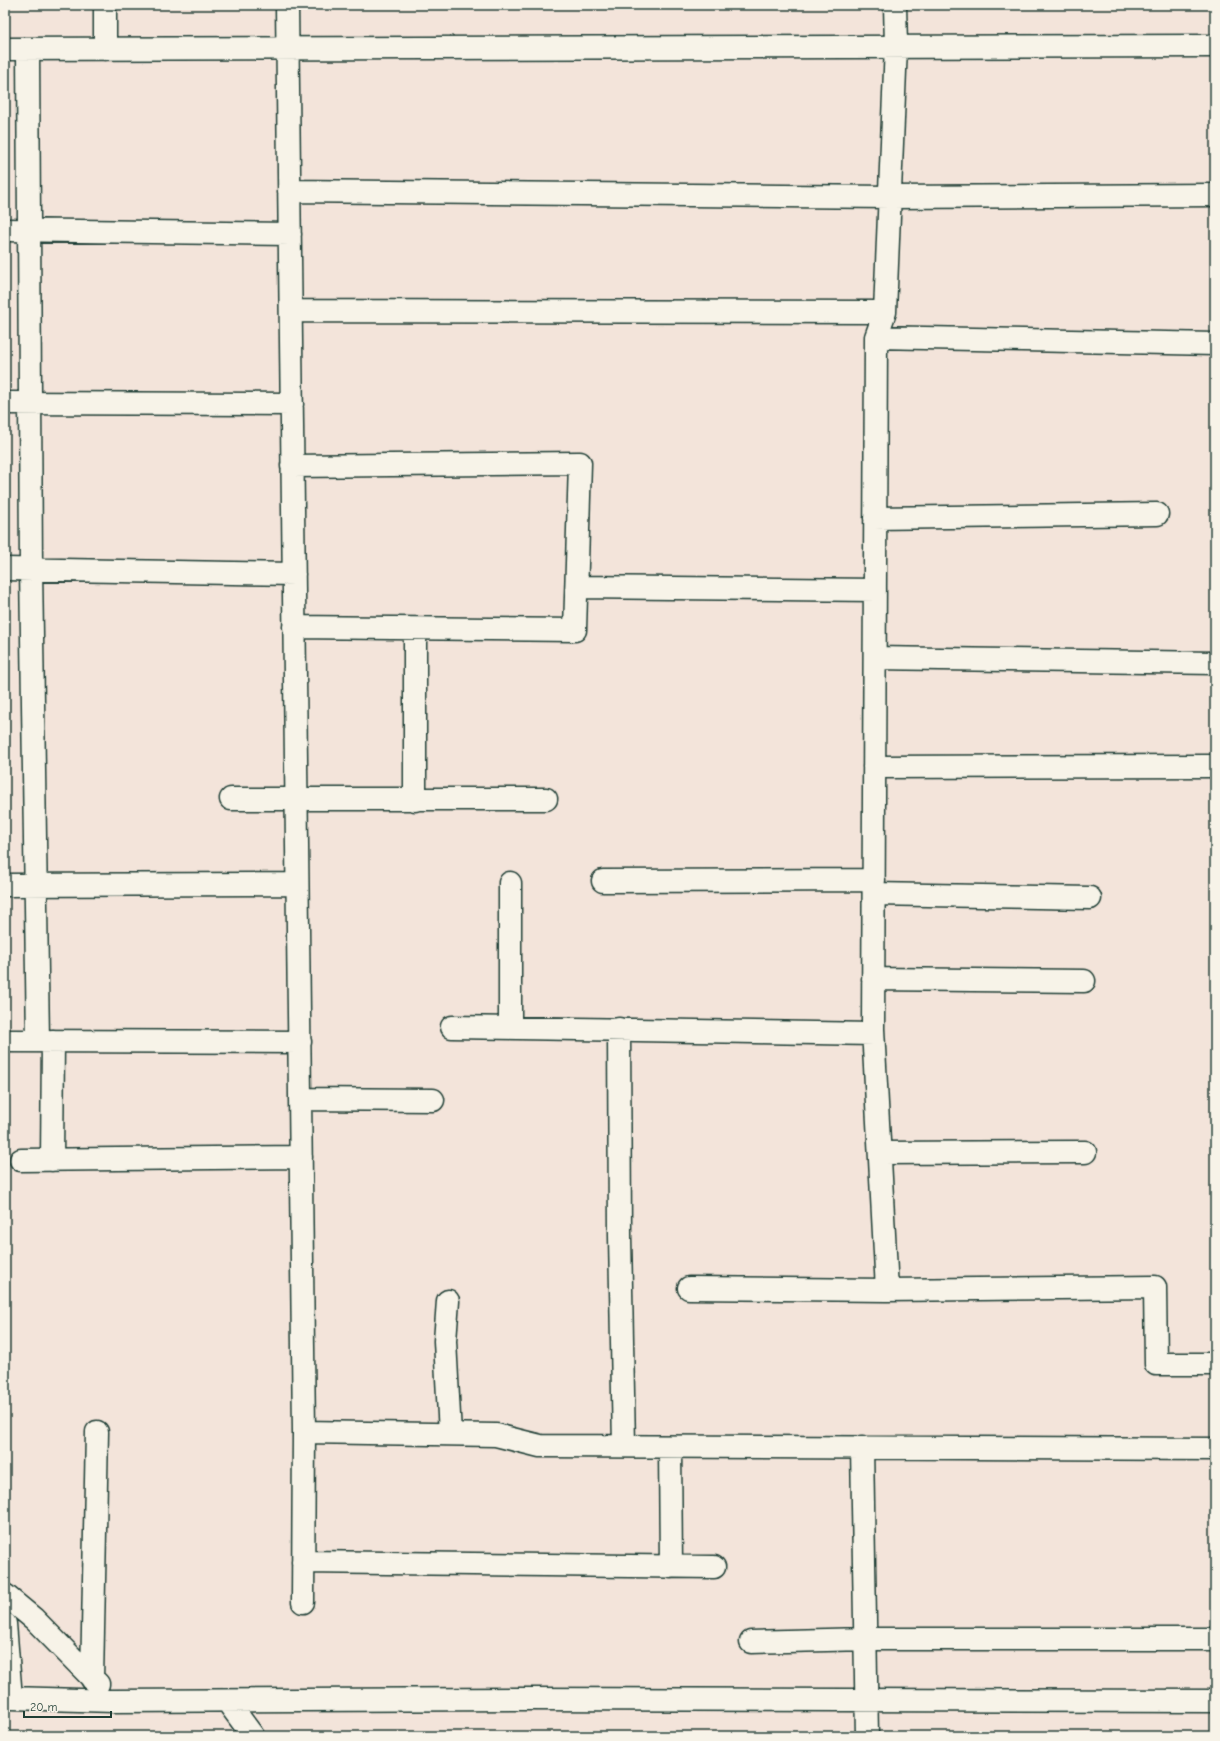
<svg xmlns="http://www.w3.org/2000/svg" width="1220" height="1741" font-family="'Comic Neue',sans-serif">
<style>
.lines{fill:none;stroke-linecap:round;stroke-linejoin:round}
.minor-casing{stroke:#1f3d34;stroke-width:25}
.minor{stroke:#f7f3e8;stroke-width:22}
</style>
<rect width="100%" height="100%" fill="#f3e4da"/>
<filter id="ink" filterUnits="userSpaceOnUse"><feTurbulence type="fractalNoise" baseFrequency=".025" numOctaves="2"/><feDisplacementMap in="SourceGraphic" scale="8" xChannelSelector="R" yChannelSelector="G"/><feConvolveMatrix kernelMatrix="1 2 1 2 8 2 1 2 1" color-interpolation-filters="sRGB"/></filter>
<g filter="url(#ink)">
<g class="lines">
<g class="minor-casing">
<path id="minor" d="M105 5V49
M287 5 304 1432 303 1602
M5 49 1215 46
M28 49 31 569 38 1041
M289 191 890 197 1215 195
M5 230 290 234
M291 311 885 312
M876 337 1215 344
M5 403 292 404
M292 466 580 463 575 630 294 627
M875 518 1157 514
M5 569 294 574
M577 587 875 590
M415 629V800
M875 658 1215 663
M874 767 1215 766
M231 799H546
M603 881 874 880
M5 885 297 884
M874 894 1090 898
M873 979 1084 981
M452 1027 873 1034
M510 1028V883
M619 1029 620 1236 624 1446
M5 1041 300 1042
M300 1099 433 1100
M880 1153 1085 1152
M21 1160 301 1157
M52 1160 53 1041
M689 1288 887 1290 1155 1287 1156 1364H1215
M887 1290 873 1029 876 337 885 312 896 46 895 5
M448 1301 445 1341 450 1434
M304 1432 496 1435 540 1446 1215 1449
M670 1447 671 1567
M862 1447 867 1736
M303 1562 714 1567
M5 1595 34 1619 98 1684
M5 1624 11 1698 114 1701 528 1699 1215 1701
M751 1642 866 1639H1215
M92 1679 97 1432
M227 1701 253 1736"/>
</g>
<use href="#minor" class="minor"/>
</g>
</g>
<rect width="1220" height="1741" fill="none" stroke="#f7f3e8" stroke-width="20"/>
<rect x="10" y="10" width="1200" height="1721" fill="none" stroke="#1f3d34" stroke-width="1.5" filter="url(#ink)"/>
<path d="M24 1711v6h87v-6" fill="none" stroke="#1f3d34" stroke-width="2"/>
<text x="30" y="1711" font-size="12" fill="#1f3d34" stroke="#f7f3e8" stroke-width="3" paint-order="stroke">20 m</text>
</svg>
